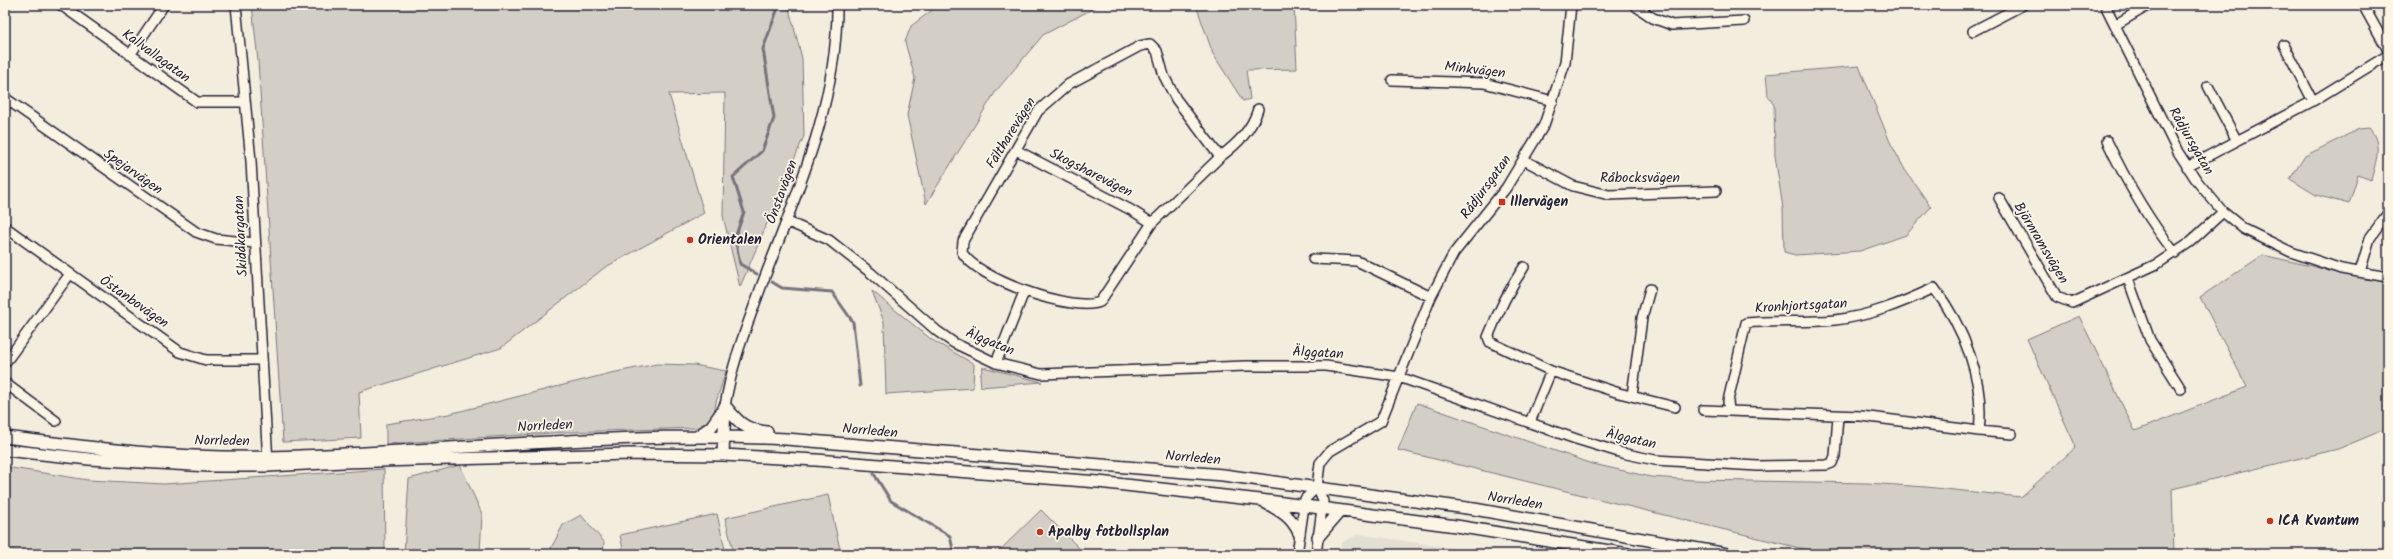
<svg xmlns="http://www.w3.org/2000/svg" width="2393" height="559" font-family="Kalam,sans-serif">
<style>
.built{fill:#e3ded2}
.green{fill:#d4cfc6;stroke:#7b7880}
.lines{fill:none;stroke-linecap:round;stroke-linejoin:round}
.stream{stroke:#75727b;stroke-width:3}
.minor-casing{stroke:#22223b;stroke-width:12}
.major-casing{stroke:#22223b;stroke-width:14}
.minor{stroke:#fcf5e5;stroke-width:9}
.major{stroke:#fcf5e5;stroke-width:11}
.poi-dot{fill:#c8321e;stroke:#fcf5e5;stroke-width:1.5}
.labels{text-anchor:middle;dominant-baseline:central;stroke-width:3.5;stroke-linejoin:round;paint-order:stroke}
.street-label{font-size:14px;fill:#22223b;stroke:#fcf5e5}
.poi-label{font-size:14px;font-weight:bold;fill:#22223b;stroke:#fcf5e5;text-anchor:start}
</style>
<rect width="100%" height="100%" fill="#f3edde"/>
<filter id="ink" filterUnits="userSpaceOnUse"><feTurbulence type="fractalNoise" baseFrequency=".025" numOctaves="2"/><feDisplacementMap in="SourceGraphic" scale="8" xChannelSelector="R" yChannelSelector="G"/><feConvolveMatrix kernelMatrix="1 2 1 2 8 2 1 2 1" color-interpolation-filters="sRGB"/></filter>
<g filter="url(#ink)">
<path class="built" d="M1358 534 1445 547 1487 554H1341L1342 543Z"/>
<path class="green" d="M252 5H788L802 58 804 136 740 287 723 216 725 93 669 94 704 213 604 268 501 348 359 392 361 438 283 442 258 61Z
M939 5H1100L1043 35 996 91 926 204 907 115 915 78 905 42 911 26Z
M1196 5H1294L1297 69 1246 70 1250 99 1243 101 1213 54Z
M1859 66 1890 142 1905 170 1931 207 1906 235 1860 251 1795 255 1784 252 1783 208 1775 156 1774 105 1768 96 1766 74Z
M2369 128C2383 144 2376 161 2371 180L2358 175 2349 204 2316 195 2290 179 2305 156 2359 129Z
M2263 255 2367 279 2388 282V428L2338 449 2172 489 2174 554H1824L1398 450 1417 403 1593 464 1651 477 1693 480 1867 483 1926 487 2021 497 2076 447 2027 339 2079 316 2135 431 2247 387 2200 297Z
M872 291 932 340 974 364 973 388 886 394 884 322Z
M657 364 694 365 726 371 716 402 713 418 696 428 567 432 386 444V424L449 414 611 373Z
M983 367 1042 382 981 387 980 377Z
M460 465 482 514 480 554H404L409 479Z
M5 467 88 480 164 484 384 469 385 554H5Z
M828 495 841 554H734L725 518Z
M1041 510 1085 554H996Z
M717 514 726 554H624L620 535Z
M581 515 604 542 603 554H548L563 525Z"/>
<g class="lines">
<path class="stream" d="M757 274 740 264 735 238 744 212 733 177 762 151 774 118 763 49 779 5
M772 282 782 288 832 292 853 322 860 386
M874 474 891 501 950 536 954 554"/>
<g class="minor-casing">
<path id="minor" d="M61 5 197 102H244
M236 5 251 161 268 463
M1634 5 1653 18 1672 25 1744 21
M2105 5 2178 152 2197 181 2223 212 2244 229 2291 252 2341 269 2388 277
M2363 5 2388 50
M2115 25 2149 5
M1973 31 2023 5
M1150 44 1157 51 1164 76 1176 99 1220 157 1152 223 1100 302C1073 313 976 279 962 252L963 241 1038 111 1069 84 1140 46Z
M2284 45 2313 101
M130 55 164 5
M1392 80 1484 83 1553 101
M2208 86 2237 141
M5 98 196 232 216 239 255 243
M2107 141C2126 181 2147 218 2175 253
M1016 150 1131 210 1152 223
M1220 157C1237 144 1252 130 1258 109
M1524 160 1573 186 1609 195 1716 191
M2187 167 2313 101 2388 55
M1999 198 2057 297 2072 303 2157 264 2190 242 2223 212
M786 221 829 240 871 273 937 331 954 343 996 363 1041 374 1245 366H1326L1399 377 1576 439 1622 453 1655 460 1758 466 1827 465 1832 463 1835 456 1838 416
M5 227 180 352 206 360H261
M1313 259 1357 261 1431 297
M1524 267C1509 289 1498 312 1488 337L1490 342 1551 371 1619 393 1675 407
M2360 272 2370 238 2388 213
M2128 279 2150 340 2181 389
M1934 288C1964 327 1985 381 1979 431L1861 416 1729 411 1728 401 1746 323C1775 320 1805 323 1835 320 1870 316 1902 303 1934 288Z
M5 363 70 274
M996 363 1024 292
M5 383 56 421
M1632 396 1642 318 1650 289
M725 406C732 362 746 329 761 287 795 197 838 104 837 5
M1703 410 1729 411
M1530 422 1551 371
M1979 431 2012 434
M1297 554 1305 499 1317 487
M1316 554 1323 501 1317 487 1320 463 1330 451 1381 421 1431 297 1444 272 1454 253 1506 188 1544 125 1565 63 1571 5"/>
</g>
<g class="major-casing">
<path id="major" d="M725 406C739 423 745 430 767 432
M698 436 711 427 725 407
M5 437C92 448 179 459 268 457 441 453 613 430 786 439L1223 475 1474 509 1727 554
M5 450 89 459 209 466H268L343 462 629 454 723 455 816 460 1098 482 1260 500 1456 526 1628 554
M723 455 725 406
M1266 503C1281 511 1292 517 1299 533
M1318 537 1340 511"/>
</g>
<use href="#minor" class="minor"/>
<use href="#major" class="major"/>
</g>
</g>
<g class="poi-dot">
<rect x="1498" y="198" width="8" height="8" rx="2"/>
<circle cx="690" cy="240" r="4"/>
<circle cx="2270" cy="521" r="4"/>
<circle cx="1040" cy="532" r="4"/>
</g>
<g class="labels">
<g class="street-label">
<text transform="translate(156 56) rotate(36)">Kallvallagatan</text>
<text transform="translate(1475 70) rotate(7)">Minkvägen</text>
<text transform="translate(1011 133) rotate(-58)">Fältharevägen</text>
<text transform="translate(2191 141) rotate(60)">Rådjursgatan</text>
<text transform="translate(133 172) rotate(35)">Spejarvägen</text>
<text transform="translate(1091 173) rotate(27)">Skogsharevägen</text>
<text x="1640" y="178">Råbocksvägen</text>
<text transform="translate(1486 187) rotate(-54)">Rådjursgatan</text>
<text transform="translate(782 192) rotate(-70)">Önstavägen</text>
<text transform="translate(241 236) rotate(-93)">Skidåkargatan</text>
<text transform="translate(2041 243) rotate(59)">Björnramsvägen</text>
<text transform="translate(134 302) rotate(35)">Östanbovägen</text>
<text transform="translate(1801 306) rotate(-3)">Kronhjortsgatan</text>
<text transform="translate(990 342) rotate(22)">Älggatan</text>
<text transform="translate(1318 353) rotate(3)">Älggatan</text>
<text transform="translate(545 426) rotate(-3)">Norrleden</text>
<text transform="translate(870 431) rotate(5)">Norrleden</text>
<text transform="translate(1631 439) rotate(13)">Älggatan</text>
<text transform="translate(222 441) rotate(1)">Norrleden</text>
<text transform="translate(1193 458) rotate(5)">Norrleden</text>
<text transform="translate(1515 501) rotate(9)">Norrleden</text>
</g>
<g class="poi-label">
<text x="1510" y="202">Illervägen</text>
<text x="698" y="240">Orientalen</text>
<text x="2278" y="521">ICA Kvantum</text>
<text x="1048" y="532">Apalby fotbollsplan</text>
</g>
</g>
<rect width="2393" height="559" fill="none" stroke="#fcf5e5" stroke-width="20"/>
<rect x="10" y="10" width="2373" height="539" fill="none" stroke="#22223b" stroke-width="1.5" filter="url(#ink)"/>
</svg>
